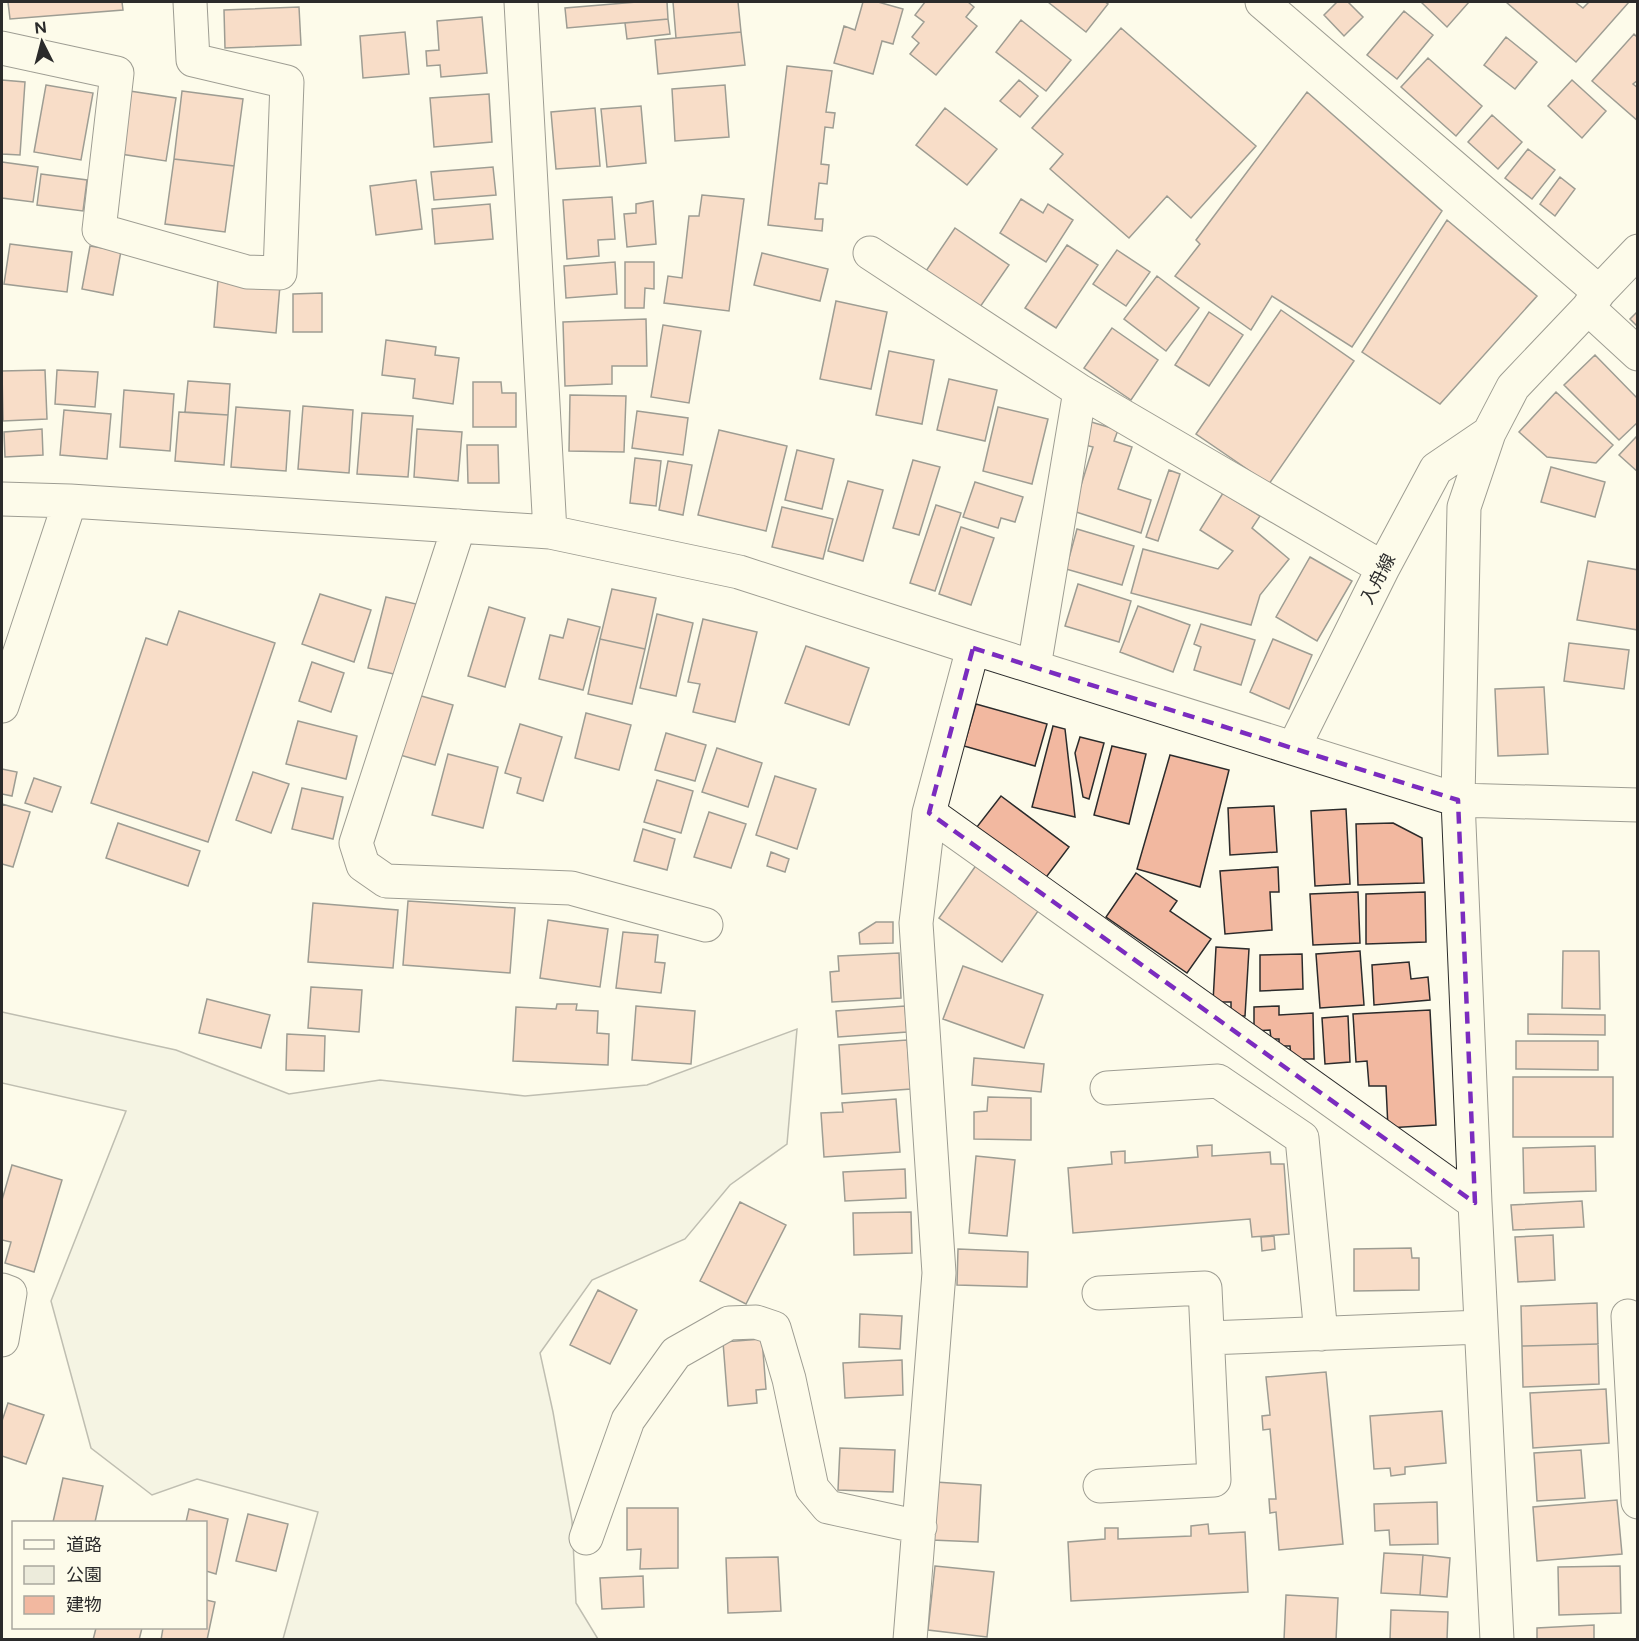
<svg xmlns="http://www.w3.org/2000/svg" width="1639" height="1641" font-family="Figtree,'Noto Sans JP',sans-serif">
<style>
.green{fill:#ecebdb;stroke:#74746e;stroke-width:1.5}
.building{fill:#f2b8a0;stroke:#2b2b2b;stroke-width:1.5}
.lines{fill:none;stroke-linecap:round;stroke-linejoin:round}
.minor-casing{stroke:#2b2b2b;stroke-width:35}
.minor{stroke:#fdfbea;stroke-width:33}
.marked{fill:none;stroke:#7b2cbf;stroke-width:4.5;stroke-dasharray:12 8;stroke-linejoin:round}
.labels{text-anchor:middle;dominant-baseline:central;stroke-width:4.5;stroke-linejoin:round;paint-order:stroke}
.street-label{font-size:18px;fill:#2b2b2b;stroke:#fdfbea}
</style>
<rect width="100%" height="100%" fill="#fdfbea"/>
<path class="green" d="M2 1012 176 1050 289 1094 380 1080 525 1096 647 1085 797 1029 787 1144 730 1185 685 1239 592 1280 540 1353 553 1412 572 1521 576 1603 598 1639H283L318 1512 197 1479 152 1495 91 1448 51 1301 126 1111 2 1083Z"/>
<path class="building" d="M8 2H122L123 10 10 19Z
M637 2H667L668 19 567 28 565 8Z
M673 2H738L741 32 676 38Z
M863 2H878L903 9 893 44 882 41 873 74 834 63 844 26 855 30Z
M925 2H968L974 7 966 17 977 26 936 75 910 54 919 43 912 37 924 22 915 15Z
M1048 2H1105L1108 4 1086 32Z
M1337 2H1348L1363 17 1344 36 1324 15Z
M1421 2H1469L1447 27Z
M1506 2H1575L1583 8 1589 2H1629L1576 62Z
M299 7 301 45 225 48 224 10Z
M1404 11 1433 35 1397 79 1367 55Z
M482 17 487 73 441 77 440 65 427 66 426 51 439 50 437 21Z
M668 19 670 34 627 39 625 23Z
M1021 20 1071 60 1046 91 996 52Z
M1121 28 1256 146 1191 218 1167 196 1129 238 1050 169 1063 154 1032 128Z
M405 32 409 74 363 78 360 36Z
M741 32 745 65 658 74 655 40Z
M1634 34 1638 38V80L1633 84 1638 88V121L1592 81Z
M1506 37 1537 62 1515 89 1484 65Z
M1428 58 1482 106 1456 136 1401 87Z
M787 66 832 71 826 112 835 113 833 128 825 127 821 164 829 165 827 184 819 183 815 219H823L822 231 768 225Z
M2 80 25 82 20 155 2 154Z
M1019 80 1038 96 1020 117 1000 101Z
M1572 80 1606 111 1582 138 1548 106Z
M46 85 93 93 81 160 34 152Z
M725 85 729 137 675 141 672 89Z
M123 90 176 98 166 161 114 153Z
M182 91 243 99 234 166 174 159Z
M1307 92 1442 211 1352 347 1272 296 1251 330 1175 276 1200 244 1196 240Z
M489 94 492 142 434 147 430 98Z
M641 106 646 163 607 167 601 109Z
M595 108 600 166 556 169 551 112Z
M945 108 997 149 967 185 916 145Z
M1492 115 1522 142 1498 169 1468 142Z
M1528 149 1555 170 1532 199 1505 178Z
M174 159 234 166 225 232 165 224Z
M2 162 38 167 33 202 2 198Z
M493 167 496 195 434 200 431 172Z
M41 174 87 180 83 211 37 205Z
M1560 177 1575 189 1555 216 1540 204Z
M416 180 422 229 376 235 370 186Z
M702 195 744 199 729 311 664 303 668 276 682 278 689 216H699Z
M612 197 615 239 598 240 599 256 567 259 563 200Z
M1021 199 1043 213 1048 204 1073 220 1046 262 1000 233Z
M653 201 656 244 627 247 624 214 636 213V204Z
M490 204 493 239 435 244 432 209Z
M1447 220 1537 296 1440 404 1362 352Z
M955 228 1009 265 980 307 926 271Z
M10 244 72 252 67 292 4 284Z
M1067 245 1098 265 1056 328 1025 308Z
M90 246 121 251 113 295 82 289Z
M1117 250 1150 272 1126 306 1093 284Z
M762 253 828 269 820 301 754 285Z
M615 262 617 294 566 298 564 266Z
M625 262H654V289L645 288 644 308H625Z
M1157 276 1199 308 1166 351 1124 319Z
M218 280 280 285 276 333 214 327Z
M322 293V332H293V294Z
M836 301 887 312 871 389 820 379Z
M1281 310 1354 361 1269 484 1196 434Z
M1638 311V327L1630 319Z
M1209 312 1243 335 1209 386 1175 365Z
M646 319 647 366H612V384L565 386 563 322Z
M663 325 701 331 689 403 651 397Z
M1112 328 1158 360 1131 400 1084 368Z
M386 340 436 347 435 355 459 358 453 404 413 398 415 379 382 375Z
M889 351 934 360 922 424 876 415Z
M1595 355 1638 399V422L1619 440 1564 385Z
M45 370 47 419 3 421 2 371Z
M57 370 98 372 95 407 55 404Z
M949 379 997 390 985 441 937 430Z
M188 381 230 384 228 415 185 412Z
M473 382H501L502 393H516V427H473Z
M124 390 174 394 170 451 120 447Z
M1556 392 1613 445 1596 463 1547 457 1519 432Z
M570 395 626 396 624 452 569 451Z
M303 406 353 410 349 473 298 469Z
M236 407 290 411 286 471 231 467Z
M998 407 1048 419 1032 484 983 471Z
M64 410 111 414 107 459 60 455Z
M637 411 688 418 683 455 632 448Z
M179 412 228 415 224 465 175 461Z
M362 413 413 416 408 477 357 474Z
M1088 421 1118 430 1114 441 1132 447 1118 489 1151 500 1141 533 1073 511 1093 447 1081 444Z
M42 429 43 455 5 457 4 432Z
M417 429 462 432 458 481 414 477Z
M719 430 787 446 766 531 698 515Z
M1638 435V472L1619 455Z
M467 445H498L499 483H468Z
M797 450 834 459 822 509 785 500Z
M635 458 661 461 656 506 630 503Z
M913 460 940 467 919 535 893 528Z
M668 461 692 465 683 515 659 510Z
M1551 467 1605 482 1595 517 1541 502Z
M1169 470 1180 474 1158 541 1146 537Z
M848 481 883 490 863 561 828 551Z
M975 482 1023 497 1015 522 1001 518 998 528 963 517Z
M1223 493 1260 516 1252 528 1289 559 1260 595 1251 625 1131 593 1143 549 1218 569 1233 551 1200 530Z
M936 505 961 513 935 591 910 583Z
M782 507 833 519 823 559 772 547Z
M961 527 994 538 971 605 939 594Z
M1077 529 1134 546 1122 585 1066 569Z
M1310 557 1352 581 1317 641 1276 617Z
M1588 561 1638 570V630L1577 620Z
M1078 584 1131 601 1119 642 1065 626Z
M612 589 656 598 645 649 600 639Z
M320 594 371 610 354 662 302 644Z
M386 597 416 604 398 675 368 668Z
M1138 606 1190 625 1173 672 1120 652Z
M489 607 525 618 505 687 468 676Z
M179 611 275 643 208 842 91 803 146 638 167 645Z
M657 614 693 623 676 696 640 688Z
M568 619 600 627 583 690 539 679 550 635 563 638Z
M703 619 757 632 735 722 693 712 700 684 688 682Z
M1201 624 1255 640 1241 685 1194 670 1201 647 1194 644Z
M600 639 645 649 632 704 588 694Z
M1273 639 1312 655 1289 709 1250 692Z
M1569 643 1629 650 1624 689 1564 681Z
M806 646 869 668 849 725 785 703Z
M312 662 344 673 331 712 299 701Z
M1544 687 1548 754 1498 756 1495 689Z
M411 693 453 705 435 765 393 753Z
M976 704 1047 724 1035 766 964 746Z
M586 713 631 725 619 770 575 758Z
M298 721 357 736 346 779 286 764Z
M520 724 562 737 543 801 517 793 521 778 505 773Z
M1053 726 1065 729 1075 817 1032 807Z
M666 733 706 745 695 781 655 770Z
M1080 737 1104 743 1089 799 1083 797 1075 753Z
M1112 746 1146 754 1129 824 1094 815Z
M717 748 762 763 748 807 702 792Z
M448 754 498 767 483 828 432 815Z
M1170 755 1229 770 1200 887 1137 869Z
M2 769 17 772 12 796 2 794Z
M253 772 289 784 271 833 236 820Z
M775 776 816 789 797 849 756 835Z
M34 778 61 787 52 812 25 803Z
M657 780 693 791 681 833 644 822Z
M302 788 343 797 333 839 292 829Z
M1001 796 1069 847 1041 884 973 832Z
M2 804 30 812 13 867 2 864Z
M1274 806 1277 852 1230 855 1228 808Z
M1346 809 1350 884 1315 886 1311 811Z
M709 812 746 824 731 868 694 857Z
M118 823 200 851 188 886 106 858Z
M1393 823 1422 838 1424 883 1358 885 1356 824Z
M643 829 675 839 667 870 634 861Z
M771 852 789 859 785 872 767 866Z
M977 864 1041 907 1002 962 939 918Z
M1278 867 1279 892H1270L1272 930 1225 934 1220 871Z
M1136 873 1177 901 1170 911 1211 939 1187 973 1106 917Z
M1358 892 1360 943 1313 945 1310 894Z
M1425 892 1426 942 1366 944V894Z
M408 901 515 908 510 973 403 965Z
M313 903 398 910 393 968 308 962Z
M548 920 608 929 600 987 540 978Z
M876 922H893V943L860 944 859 933Z
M623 932 658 935 655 962 665 963 661 993 616 988Z
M1216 947 1249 949 1245 1016H1231V1002H1213Z
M1360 951 1364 1005 1320 1008 1316 954Z
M1563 951H1599L1600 1009 1562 1008Z
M899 953 901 998 832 1002 830 972 839 971 838 956Z
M1302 954 1303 989 1260 991V955Z
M1409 962 1411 979 1428 977 1430 1000 1374 1005 1372 965Z
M963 966 1043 995 1024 1048 943 1019Z
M311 987 362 990 359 1032 308 1028Z
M207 999 270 1015 261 1048 199 1033Z
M557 1004H577L576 1010 598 1011 597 1033 609 1034 608 1065 513 1061 516 1007 556 1009Z
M636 1006 695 1011 691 1064 632 1060Z
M905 1006 907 1032 838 1037 836 1011Z
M1279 1006V1015L1313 1013 1314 1059H1291L1290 1046H1279V1039H1271L1270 1030 1254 1031V1007Z
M1430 1010 1436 1125 1388 1128 1386 1086H1369L1367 1061 1356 1062 1353 1014Z
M1528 1014 1605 1015V1035L1528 1034Z
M1348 1016 1350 1062 1325 1064 1322 1018Z
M287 1034 325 1036 324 1071 286 1070Z
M907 1040 911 1089 842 1094 839 1045Z
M1516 1041H1598V1070L1516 1069Z
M974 1058 1044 1064 1041 1092 972 1085Z
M1513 1077H1613V1137H1513Z
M988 1097 1031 1098V1140L974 1139V1112L987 1111Z
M896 1099 900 1152 824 1157 821 1113 843 1112 842 1103Z
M1212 1145V1156L1270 1152 1271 1164H1284L1289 1234 1252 1237 1250 1219 1073 1233 1068 1168 1112 1164 1111 1152 1125 1151V1163L1198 1157 1197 1146Z
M1595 1146 1596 1191 1524 1193 1523 1148Z
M976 1156 1015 1160 1007 1236 969 1233Z
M12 1165 62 1180 34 1272 5 1263 11 1242 2 1240V1200Z
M905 1169 906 1198 845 1201 843 1172Z
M1582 1201 1584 1227 1513 1230 1511 1205Z
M740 1202 786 1225 746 1304 700 1281Z
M911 1212 912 1253 854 1255 853 1213Z
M1553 1235 1555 1280 1518 1282 1515 1237Z
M1274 1236 1275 1249 1262 1251 1261 1237Z
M1411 1248 1412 1258H1419V1290L1354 1291V1249Z
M958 1249 1028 1252 1027 1287 957 1285Z
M598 1290 637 1310 610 1364 570 1345Z
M1597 1303 1598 1344 1522 1346 1521 1306Z
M860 1314 902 1316 900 1349 859 1347Z
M762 1339 766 1389 756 1390 757 1403 728 1406 723 1342Z
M1598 1344 1599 1384 1523 1387 1522 1346Z
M902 1360 903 1395 845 1398 843 1363Z
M1326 1372 1343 1544 1279 1550 1276 1512 1270 1513 1269 1499H1276L1270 1429 1263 1430 1262 1416 1270 1415 1266 1377Z
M1606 1389 1609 1443 1533 1448 1530 1393Z
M8 1403 44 1415 26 1464 2 1456V1421Z
M1442 1411 1446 1463 1405 1467V1474L1391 1476 1390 1468 1374 1469 1370 1416Z
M840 1448 895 1450 893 1492 838 1490Z
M1581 1450 1585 1498 1537 1501 1534 1453Z
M63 1478 103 1486 95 1522H53Z
M935 1482 981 1485 978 1542 932 1540Z
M1617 1500 1622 1554 1537 1561 1533 1507Z
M1437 1502 1438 1544 1390 1545 1389 1530 1375 1531 1374 1504Z
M627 1508H678V1568L640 1569 641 1549 627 1550Z
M189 1509 228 1519 216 1574 206 1571V1522H186Z
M248 1514 288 1524 276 1571 236 1561Z
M1208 1524 1209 1534 1245 1532 1248 1592 1071 1601 1068 1542 1105 1539V1528H1118V1539L1191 1536V1526Z
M1384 1553 1423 1555 1420 1595 1381 1593Z
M1423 1555 1450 1558 1447 1597 1420 1595Z
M778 1557 781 1611 728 1613 726 1558Z
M935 1566 994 1572 987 1637 928 1630Z
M1620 1566 1621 1613 1559 1615 1558 1567Z
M643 1576 644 1607 602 1609 600 1578Z
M1286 1595 1338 1598 1336 1640H1284Z
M206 1600 215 1602 207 1640H161L163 1628H206Z
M1391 1610 1448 1612 1447 1640H1390Z
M1594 1625V1640H1537V1628Z
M96 1628H142L139 1640H93Z"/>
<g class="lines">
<g class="minor-casing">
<path id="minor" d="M521 2 550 532
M1262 2 1599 292
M2 48 117 73 99 230 247 272 280 273 287 82 193 60 190 2
M870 253 1080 391 1383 568
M1588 308 1638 354
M2 499 70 501 550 532 739 572 973 648 1458 800 1638 805
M459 526 356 843 363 865 386 881 571 888 706 925
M1034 667 1080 391
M2 706 70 501
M1294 747 1383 568 1436 469 1489 433
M929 813 1475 1203
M1107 1088 1218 1081 1302 1138 1321 1334
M2 1290 10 1293 2 1340
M1099 1293 1205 1288 1214 1480 1100 1486
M1628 1316 1638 1502
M1208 1338 1481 1327
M586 1538 628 1420 676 1353 729 1323 756 1322 774 1328 789 1379 812 1488 828 1507 920 1527
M910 1640 939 1273 916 923 929 813 973 648
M1497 1640 1475 1203 1458 800 1464 507 1489 433 1513 387 1588 308 1599 292 1638 251"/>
</g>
<use href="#minor" class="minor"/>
</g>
<path d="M0 0H1639V1641H0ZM973 648 1458 800 1475 1203 929 813Z" fill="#fdfbea" fill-opacity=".55" fill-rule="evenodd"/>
<path class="marked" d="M973 648 1458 800 1475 1203 929 813Z"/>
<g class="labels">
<g class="street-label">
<text transform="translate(1378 579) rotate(-63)">入舟線</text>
</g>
</g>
<rect width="1639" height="1641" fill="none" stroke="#2b2b2b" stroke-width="6"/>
<rect x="12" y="1521" width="195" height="108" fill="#fdfbea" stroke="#a9a89e" stroke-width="1.5"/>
<rect x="24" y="1540" width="30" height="9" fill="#fdfbea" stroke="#a9a89e" stroke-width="1.5"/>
<text x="66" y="1551" font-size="18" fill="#2b2b2b">道路</text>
<rect x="24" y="1566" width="30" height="18" fill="#ecebdb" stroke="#a9a89e" stroke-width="1.5"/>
<text x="66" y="1581" font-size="18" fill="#2b2b2b">公園</text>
<rect x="24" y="1596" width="30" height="18" fill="#f2b8a0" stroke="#a9a89e" stroke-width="1.5"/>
<text x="66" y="1611" font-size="18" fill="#2b2b2b">建物</text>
<g transform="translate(42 42) rotate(354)" stroke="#fdfbea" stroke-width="4.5" paint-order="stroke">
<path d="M0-4.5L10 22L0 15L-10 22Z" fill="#2b2b2b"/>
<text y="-9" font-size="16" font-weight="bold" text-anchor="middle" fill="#2b2b2b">N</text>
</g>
</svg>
